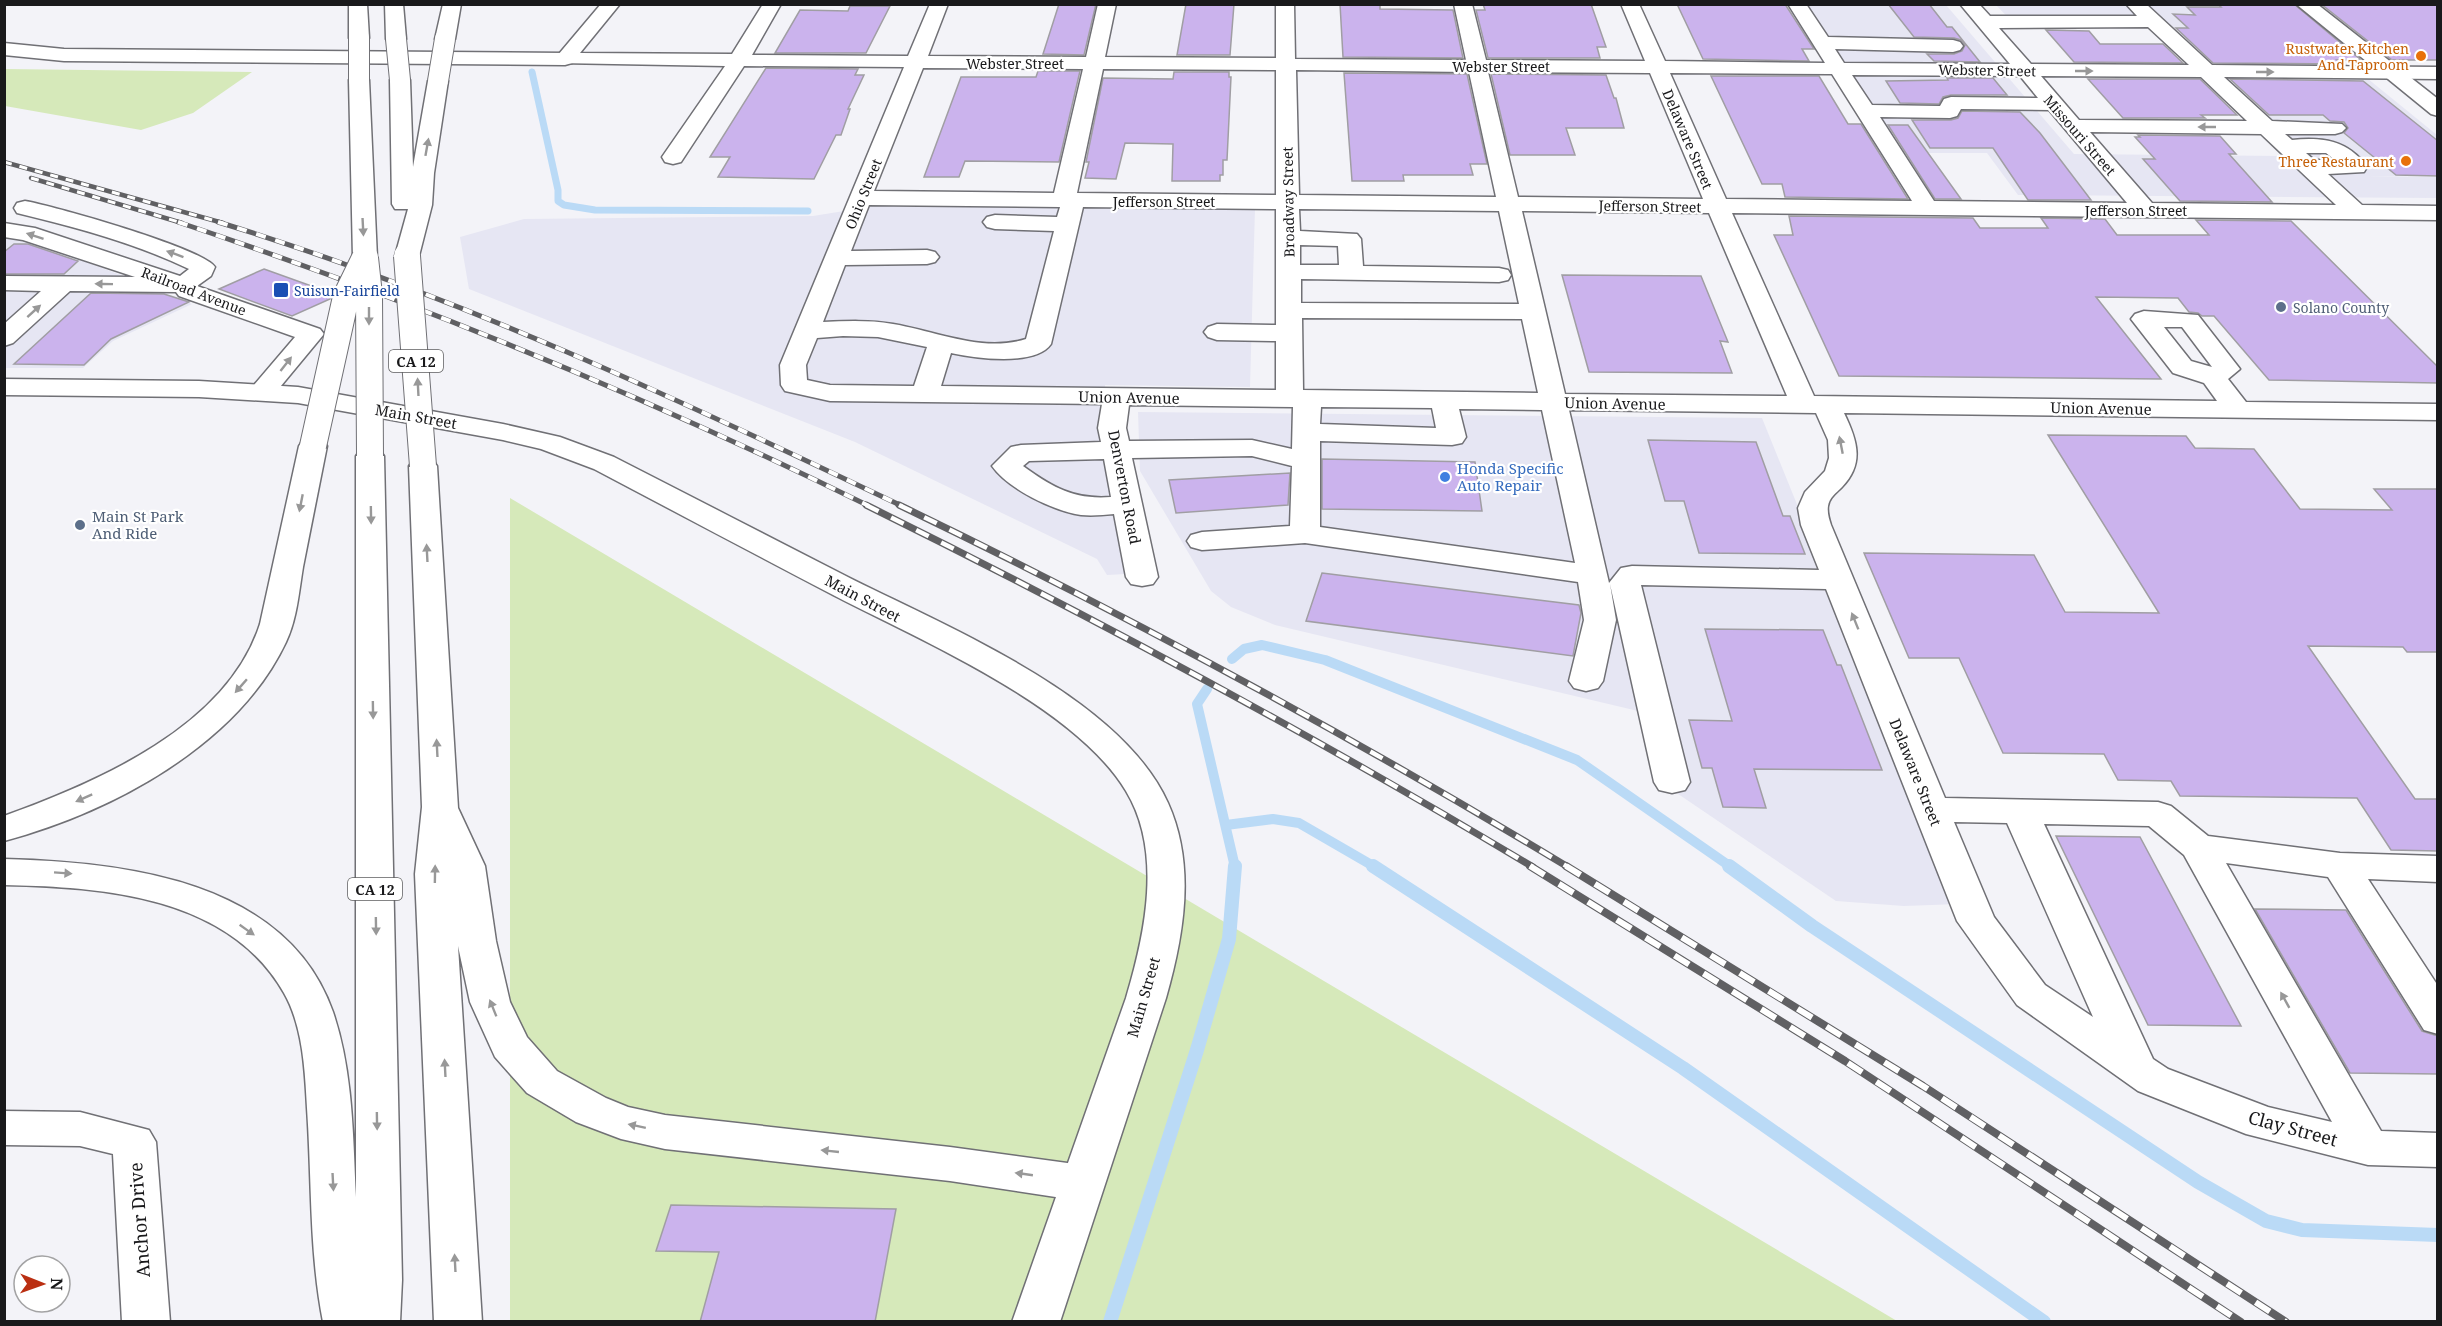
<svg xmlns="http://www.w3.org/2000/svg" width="2442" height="1326" font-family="'Noto Serif',serif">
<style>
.built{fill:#e6e6f3}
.green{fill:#d6e9ba}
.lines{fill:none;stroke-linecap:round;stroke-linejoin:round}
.stream-far2{stroke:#badaf6;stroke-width:7}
.stream-far1{stroke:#badaf6;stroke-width:10}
.stream{stroke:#badaf6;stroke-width:14}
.building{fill:#cbb3ed;stroke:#a09ea3;stroke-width:1.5}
.minor-casing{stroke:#707075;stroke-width:3}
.major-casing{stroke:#707075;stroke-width:3}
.highway-casing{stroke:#707075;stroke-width:3}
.minor{fill:#fff;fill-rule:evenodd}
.major{fill:#fff;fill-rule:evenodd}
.highway{fill:#fff;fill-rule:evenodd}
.rail-far3-casing{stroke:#606063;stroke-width:4.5}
.rail-far2-casing{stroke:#606063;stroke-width:5}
.rail-far1-casing{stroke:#606063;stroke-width:7}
.rail-casing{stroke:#606063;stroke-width:8}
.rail-far3{stroke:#fff;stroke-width:3;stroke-dasharray:8;stroke-linecap:butt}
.rail-far2{stroke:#fff;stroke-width:4;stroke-dasharray:10;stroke-linecap:butt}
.rail-far1{stroke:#fff;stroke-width:4.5;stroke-dasharray:14;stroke-linecap:butt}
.rail{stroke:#fff;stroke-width:6;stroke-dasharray:17;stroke-linecap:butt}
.highway-bridge-far1-casing{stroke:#707075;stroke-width:22;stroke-linecap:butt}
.highway-bridge-casing{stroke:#707075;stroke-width:28;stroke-linecap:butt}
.highway-bridge-far1{stroke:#fff;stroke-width:20}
.highway-bridge{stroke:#fff;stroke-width:26}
.oneway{fill:#989898}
.food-dot{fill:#e8710a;stroke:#fff;stroke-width:2}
.transit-dot{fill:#1a4fb4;stroke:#fff;stroke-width:2}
.service-dot{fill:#5c6f8a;stroke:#fff;stroke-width:2}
.shop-dot{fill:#3f7fe0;stroke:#fff;stroke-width:2}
.labels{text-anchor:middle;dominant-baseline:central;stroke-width:4.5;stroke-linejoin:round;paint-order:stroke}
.far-food-label{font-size:14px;fill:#c56008;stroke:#fff;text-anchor:end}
.far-street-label{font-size:14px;fill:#19191b;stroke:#fff}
.far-transit-label{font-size:14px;fill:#164399;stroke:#fff;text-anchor:start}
.far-service-label{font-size:14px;fill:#4e5e75;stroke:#fff;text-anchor:start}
.shield{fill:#fff;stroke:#5e5e5f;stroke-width:1.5}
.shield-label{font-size:14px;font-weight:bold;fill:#19191b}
.street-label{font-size:15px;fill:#19191b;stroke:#fff}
.shop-label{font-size:15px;fill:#366cbe;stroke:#fff;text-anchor:start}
.service-label{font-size:15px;fill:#4e5e75;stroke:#fff;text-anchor:start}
.near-street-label{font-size:18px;fill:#19191b;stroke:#fff}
</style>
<rect width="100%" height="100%" fill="#f3f3f8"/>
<path class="built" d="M1806 5H1946L2074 154 2282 156 2302 175H2322L2167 28 2017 27 1996 5H2277L2437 135V176H2365L2437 177V198L2018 195 1987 153H1901Z
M875 206 1255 208 1250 387 1105 385 1104 432 1145 573 1107 575 1097 559 855 442 469 289 460 237 524 219 813 216Z
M5 237 31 242 132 279 192 304 113 341 83 368H5Z
M1138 412 1762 418 1959 904 1904 906 1836 901 1656 779 1620 631 1638 711 1275 625 1231 607 1211 591 1140 471Z"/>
<path class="green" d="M5 69 252 72 193 113 141 130 5 106Z
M510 498 1897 1321H510Z"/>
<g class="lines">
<path class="stream-far2" d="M532 72 558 190V201L564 205 595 210 808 211"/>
<path class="stream-far1" d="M1232 659 1244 649 1262 645 1325 660 1577 760 1731 867
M1207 689 1197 704 1235 867
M1226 825 1273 819 1299 823 1375 867"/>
<path class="stream" d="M1373 866 1683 1068 2044 1322
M1729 866 1812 926 2198 1182 2266 1221 2302 1230 2438 1235
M1110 1322 1197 1050 1229 939 1235 866"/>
</g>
<path class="building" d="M1059 4H1096L1084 55 1043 54Z
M1186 4H1234L1230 55H1177Z
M1340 4H1380V9L1453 10 1463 58 1343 57Z
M1483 4H1591L1606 47H1597L1600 58H1488L1476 10H1485Z
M1677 4H1785L1814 49H1802L1809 61 1703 59Z
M1888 4H1929L1947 27H1952L1980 62 1934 61 1927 54H1954L1962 51 1965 45 1961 40 1954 38 1914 37Z
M2218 4H2294L2361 60H2337L2342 64 2213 63 2176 28H2188L2173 14 2195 15 2187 7H2221Z
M2321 4H2438V60H2392Z
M850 6H890L866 53H775L800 10 848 11Z
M2046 30 2089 31 2100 44H2163L2183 63 2074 62Z
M766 68 858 69 855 75H864L848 109H850L841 135H836L814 179 718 177 730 157H710Z
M1038 71H1080L1059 162 965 161 959 177H924L961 77H1036Z
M1174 72H1229V77H1231L1227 160H1223V175H1220V181H1172L1173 144 1125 143 1116 179 1085 178 1089 162H1086L1103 78 1173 79Z
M1344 73 1467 74 1487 164H1470L1473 175H1403L1404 181H1352Z
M1491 74 1606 75 1614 98H1616L1624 128H1566L1575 155H1510Z
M1711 76H1819L1848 124H1861L1908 199 1785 197 1782 184H1762Z
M1947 78H1993L2007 95H1951L1943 97 1939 104 1900 103 1886 81 1948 80Z
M2088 79H2200L2237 115H2201L2205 118H2123Z
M2230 79 2363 81 2438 141V176L2396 175 2344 133 2348 128 2344 122 2330 121 2323 115H2269Z
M1962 111 2020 112 2040 133 2091 200H2028L1993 148H1930L1912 120H1951L1958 118Z
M1888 125H1908L1961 199H1935Z
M2138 135 2220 136 2236 154H2229L2272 202 2180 201 2143 159H2155L2135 137H2140Z
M1789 216 1973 218 1980 228H2048L2041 218 2105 219 2117 235H2209L2196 220 2291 221 2438 367V383L2269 380 2214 316H2202L2198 313 2189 312 2178 298 2096 297 2161 379 1839 376 1774 235H1793Z
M14 244H28L78 261 64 274H4V252Z
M264 269 331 293 330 299 292 316 219 289Z
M1562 275 1701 276 1728 342 1720 341 1732 373 1589 372Z
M91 293 164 294 189 302 111 339 84 365 14 364Z
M2048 435 2186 436 2195 448 2254 449 2300 509 2392 510 2374 489H2438V652H2407L2403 647 2308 646 2415 799H2438V851L2391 850 2357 798 2180 796 2171 781 2118 780 2104 754 2003 753 1959 658H1909L1864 553 2034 555 2065 612 2159 613Z
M1648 440 1756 442 1783 516H1790L1805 554 1699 553 1684 501H1665Z
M1322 459 1475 462 1482 511 1322 509Z
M1290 473 1288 505 1176 513 1169 480Z
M1322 573 1579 605 1581 613 1573 656 1306 621Z
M1705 629 1823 630 1837 665H1841L1882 770 1754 769 1766 808 1723 807 1712 768H1702L1689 720 1732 721Z
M2056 836 2140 837 2241 1026 2148 1025Z
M2255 909 2346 910 2422 1031 2438 1036V1074L2350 1073Z
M671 1205 896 1209 875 1322H700L719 1252 656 1251Z"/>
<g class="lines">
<g class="minor-casing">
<path id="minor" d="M601 4H620L580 53 732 54 763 4H781L752 55 908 56 930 4H948L928 56 1086 57 1098 4H1116L1105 57 1276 58V4H1294L1295 59 1466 60 1454 4H1472L1486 60 1645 61 1621 4H1639L1665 61 1825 63 1788 4H1806L1828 37 1953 40 1960 42 1963 46 1960 50 1953 52 1835 49 1844 63 2010 64 1960 4H1979L1990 16H2137L2126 4H2146L2212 65 2438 67V79L2224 77 2272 121 2342 124 2346 128 2342 132 2335 134H2285L2292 140C2322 137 2348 140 2367 167L2364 172 2328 174 2362 205 2438 206V220L1732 213 1814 396 2217 401 2204 383 2173 373 2131 319 2135 314 2144 311 2198 315 2240 369 2228 379 2246 402 2438 404V420L1844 413C1857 440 1865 463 1842 487 1836 493 1829 498 1828 506 1827 512 1829 519 1831 525L1945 798 2158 802 2171 806 2208 836 2340 853 2438 856V882L2368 879 2438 986V1034L2424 1030 2328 877 2226 863 2381 1131 2438 1133V1167L2368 1165 2246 1134 2138 1091 2017 1005 1957 921 1826 589 1641 585 1690 782 1685 790 1672 793 1659 790 1654 782 1610 584 1616 620 1603 681 1598 688 1586 691 1574 688 1569 681 1584 620 1578 582 1305 543 1202 550 1191 547 1187 541 1191 535 1202 532 1290 526 1292 466 1252 456 1132 458 1158 577 1153 584 1142 586 1131 584 1126 577 1114 514C1104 515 1092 516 1081 515 1054 511 1008 489 992 466L1011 447 1021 445 1101 442 1098 428 1102 404 830 401 785 391 781 385 780 365 904 67 744 66 681 162 673 164 665 162 662 157 725 66 558 63 555 59 558 55ZM2148 27 2189 65 2031 64 1999 28ZM923 68 1083 69 1054 193 874 191ZM1103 69 1276 70V195L1077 193ZM1296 70 1469 72 1496 197 1299 195ZM1488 72 1650 73 1703 199 1518 197ZM1670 73 1832 74 1912 201 1726 199ZM1852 75 2020 76 2038 98 1951 97 1944 99 1940 106 1872 105ZM2041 76 2201 77 2247 121 2079 120ZM1961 109 2049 110 2127 203 1934 201 1880 117 1950 118 1957 116ZM2090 132 2261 134 2336 205 2152 203ZM2306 153H2326L2335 160H2314ZM869 205 1060 207 1057 217 995 215 987 217 983 222 987 227 995 229 1054 231 1026 339C982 353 936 331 893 324 870 320 847 321 823 322L845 265 927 264 935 262 939 257 935 252 927 250 851 251ZM1083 207 1276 209V325L1217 324 1208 327 1204 332 1208 337 1217 340 1276 341V390L941 386 951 353C974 358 1035 367 1051 344ZM1299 209 1499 211 1519 304 1301 303V279L1499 282 1508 280 1511 275 1508 270 1499 268 1363 266 1361 239 1357 234 1300 231ZM1522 211 1709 213 1787 396 1565 394ZM1300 245 1338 246 1339 265H1300ZM1302 318 1522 319 1538 393 1303 390ZM2164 327H2182L2212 367 2191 361ZM843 336 878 337 927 347 914 386 830 385 807 380 806 365 817 338ZM1129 405 1293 407 1292 449 1252 440 1129 441 1126 428ZM1321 407 1432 408 1436 428 1320 424ZM1459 409 1542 410 1575 563 1320 527V441L1452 445 1462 443 1466 437ZM1569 410 1816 413 1828 440 1829 458 1825 471 1805 492 1798 508 1801 525 1819 570 1632 566 1621 568 1609 583ZM1104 459 1111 497C1074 500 1052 487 1023 466L1029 461ZM1954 822 2007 823 2093 1017 2045 985 1994 917ZM2044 824 2149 826 2184 855 2332 1122 2268 1107 2168 1069 2153 1059Z
M25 201C54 206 202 248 215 267L211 276 197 286 320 329 324 334 271 398 261 400 251 398 248 392 295 337 179 296 176 292 70 291 13 343 4 346V324L41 291 4 290V276L135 277 23 240 4 237V223L35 228 180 276 189 269C135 243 75 227 17 213L14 208 17 203Z
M4 1111 80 1112 149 1130 156 1142 170 1322H122L113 1154 80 1146 4 1145Z"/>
</g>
<g class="major-casing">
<path id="major" d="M2296 4H2317L2438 99V116L2431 114Z
M4 379 199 381 298 387 503 424 560 437 614 457C691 496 767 536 844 575 944 626 1120 696 1168 803 1196 865 1184 935 1166 998L1060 1322H1012L1126 998C1145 934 1163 852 1126 791 1075 706 922 641 835 596 754 554 674 511 594 469L541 449 503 440 298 403 199 397 4 395Z"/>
</g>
<g class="highway-casing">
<path id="highway" d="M349 4H367L369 38 366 42H352L349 38Z
M385 4H403L406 39 403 43H389L386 39Z
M443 4H461L455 39 452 43H438L435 39Z
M4 43 64 49 565 53 572 55 575 59 572 63 565 65 64 61 4 55Z
M359 74 366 76 369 80 377 258 373 263 365 265 357 263 353 258 349 80 352 76Z
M400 74 407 76 410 80 413 167 428 81 431 77H445L448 81 434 173 432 205 419 256 415 261 407 263 399 261 395 256 408 209H395L392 204 390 80 393 76Z
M313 438 323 440 327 446C319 486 311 526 303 567 299 591 297 619 286 642 237 746 111 812 4 841V816C98 782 227 727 260 624L299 446 303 440Z
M370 447 380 450 384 456 402 1280 400 1322H323C309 1251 312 1180 307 1108 305 1071 303 1026 284 993 229 896 103 887 4 885V859C124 862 287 880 333 1012 353 1071 353 1136 356 1197V456L360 450Z
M423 457 433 460 437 466 458 808 485 866 496 941 510 1002 527 1037 557 1071 606 1098 628 1107 665 1115 950 1147 1082 1165 1098 1170 1104 1183 1098 1196 1082 1201 950 1181 665 1149 621 1139 576 1122 527 1093 495 1057 470 1002 458 946 482 1322H434L415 874 422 807 409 466 413 460Z"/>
</g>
<use href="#minor" class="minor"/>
<use href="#major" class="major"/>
<use href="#highway" class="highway"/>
<g class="rail-far3-casing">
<path id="rail-far3" d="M4 162 223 223
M31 178 182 223"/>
</g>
<g class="rail-far2-casing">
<path id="rail-far2" d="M178 222C414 301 645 396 869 506
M218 222C454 294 680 400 902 506"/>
</g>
<g class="rail-far1-casing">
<path id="rail-far1" d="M866 505C1093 617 1316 737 1533 867
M899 505C1127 615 1351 736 1568 867"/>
</g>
<g class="rail-casing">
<path id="rail" d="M1530 866 1845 1061 2241 1322
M1566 866 1923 1086 2286 1322"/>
</g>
<use href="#rail-far3" class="rail-far3"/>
<use href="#rail-far2" class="rail-far2"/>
<use href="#rail-far1" class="rail-far1"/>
<use href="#rail" class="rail"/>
<g class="highway-bridge-far1-casing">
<path id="highway-bridge-far1" d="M359 38V80
M396 39 400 80
M438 81 445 39"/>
</g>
<g class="highway-bridge-casing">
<path id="highway-bridge" d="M407 256 423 466
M365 258 369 295 370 456
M313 446 346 297 365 258"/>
</g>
<use href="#highway-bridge-far1" class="highway-bridge-far1"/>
<use href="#highway-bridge" class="highway-bridge"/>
</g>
<defs><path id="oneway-solid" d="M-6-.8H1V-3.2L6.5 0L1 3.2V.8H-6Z" transform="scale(1.5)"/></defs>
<g class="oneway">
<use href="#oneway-solid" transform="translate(2084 71)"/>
<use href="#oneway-solid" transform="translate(2265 72)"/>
<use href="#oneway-solid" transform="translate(2207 127) rotate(-180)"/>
<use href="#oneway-solid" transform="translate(427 147) rotate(-80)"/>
<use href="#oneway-solid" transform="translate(363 227) rotate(87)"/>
<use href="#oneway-solid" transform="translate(35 236) rotate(-162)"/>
<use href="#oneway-solid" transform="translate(175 254) rotate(-160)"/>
<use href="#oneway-solid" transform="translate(104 284) rotate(-179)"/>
<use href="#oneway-solid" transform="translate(34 311) rotate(-42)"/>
<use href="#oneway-solid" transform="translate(369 316) rotate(90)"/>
<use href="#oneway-solid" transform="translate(286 364) rotate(-52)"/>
<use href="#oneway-solid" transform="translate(418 387) rotate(-93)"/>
<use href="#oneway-solid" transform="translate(1841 445) rotate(-101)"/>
<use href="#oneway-solid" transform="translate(301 503) rotate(101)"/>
<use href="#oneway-solid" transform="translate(371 515) rotate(89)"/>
<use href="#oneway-solid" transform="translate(427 553) rotate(-93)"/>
<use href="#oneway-solid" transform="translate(1855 621) rotate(-112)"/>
<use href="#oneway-solid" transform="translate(241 686) rotate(131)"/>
<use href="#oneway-solid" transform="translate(373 710) rotate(89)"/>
<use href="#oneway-solid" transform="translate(437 748) rotate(-93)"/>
<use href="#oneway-solid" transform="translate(84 798) rotate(156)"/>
<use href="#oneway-solid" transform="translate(63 873) rotate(4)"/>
<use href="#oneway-solid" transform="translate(435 874) rotate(-89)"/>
<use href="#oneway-solid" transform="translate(376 926) rotate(89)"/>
<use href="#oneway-solid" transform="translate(247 930) rotate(35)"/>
<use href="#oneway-solid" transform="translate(2285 1000) rotate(-119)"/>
<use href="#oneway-solid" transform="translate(493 1008) rotate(-112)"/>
<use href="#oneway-solid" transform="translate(445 1068) rotate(-93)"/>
<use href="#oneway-solid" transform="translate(377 1121) rotate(89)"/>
<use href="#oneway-solid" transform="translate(637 1126) rotate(-168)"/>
<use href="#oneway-solid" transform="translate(830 1151) rotate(-174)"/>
<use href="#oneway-solid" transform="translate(1024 1174) rotate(-172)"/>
<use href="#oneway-solid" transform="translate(333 1182) rotate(87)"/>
<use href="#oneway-solid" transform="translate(455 1263) rotate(-93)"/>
</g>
<g class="food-dot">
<circle cx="2421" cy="56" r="6"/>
<circle cx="2406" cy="161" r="6"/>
</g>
<rect class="transit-dot" x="273" y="282" width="16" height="16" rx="3"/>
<g class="service-dot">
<circle cx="2281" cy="307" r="6"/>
<circle cx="80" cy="525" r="6"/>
</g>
<circle class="shop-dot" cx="1445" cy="477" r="6"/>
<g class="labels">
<g class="far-food-label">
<text x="2409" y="48">Rustwater Kitchen<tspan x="2409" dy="16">And Taproom</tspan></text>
<text x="2394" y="161">Three Restaurant</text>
</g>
<g class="far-street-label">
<text x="1015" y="63">Webster Street</text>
<text x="1501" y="66">Webster Street</text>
<text transform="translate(1987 70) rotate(1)">Webster Street</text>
<text transform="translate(2080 135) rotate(49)">Missouri Street</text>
<text transform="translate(1688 139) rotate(67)">Delaware Street</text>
<text transform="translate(863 194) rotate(-68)">Ohio Street</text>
<text x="1164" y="201">Jefferson Street</text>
<text transform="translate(1288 202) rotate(-91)">Broadway Street</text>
<text transform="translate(1650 206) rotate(1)">Jefferson Street</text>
<text x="2136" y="210">Jefferson Street</text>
<text transform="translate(194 291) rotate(21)">Railroad Avenue</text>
</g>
<g class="far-transit-label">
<text x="294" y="290">Suisun-Fairfield</text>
</g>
<g class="far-service-label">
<text x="2293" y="307">Solano County</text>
</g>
<g class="shield">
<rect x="389" y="350" width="54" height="22" rx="4.5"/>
<rect x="348" y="878" width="54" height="22" rx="4.5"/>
</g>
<g class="shield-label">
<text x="416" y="361">CA 12</text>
<text x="375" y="889">CA 12</text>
</g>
<g class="street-label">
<text transform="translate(1129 397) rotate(1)">Union Avenue</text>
<text transform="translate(1615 403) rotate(1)">Union Avenue</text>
<text transform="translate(2101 408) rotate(1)">Union Avenue</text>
<text transform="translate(416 416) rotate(10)">Main Street</text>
<text transform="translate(1125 487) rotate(79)">Denverton Road</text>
<text transform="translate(863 598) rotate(28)">Main Street</text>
<text transform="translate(1916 772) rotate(68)">Delaware Street</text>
<text transform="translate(1143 997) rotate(-74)">Main Street</text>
</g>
<g class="shop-label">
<text x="1457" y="468">Honda Specific<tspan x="1457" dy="17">Auto Repair</tspan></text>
</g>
<g class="service-label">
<text x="92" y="516">Main St Park<tspan x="92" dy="17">And Ride</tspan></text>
</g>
<g class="near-street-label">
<text transform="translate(2293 1128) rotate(15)">Clay Street</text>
<text transform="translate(139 1220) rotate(-94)">Anchor Drive</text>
</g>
</g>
<rect width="2442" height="1326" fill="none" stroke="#19191b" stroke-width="12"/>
<g transform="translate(42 1284) rotate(91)"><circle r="28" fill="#ffffff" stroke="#a3a3a4" stroke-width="1.5"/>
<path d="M0-4.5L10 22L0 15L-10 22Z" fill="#ba2f12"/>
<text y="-9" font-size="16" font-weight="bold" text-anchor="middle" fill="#19191b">N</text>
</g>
</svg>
